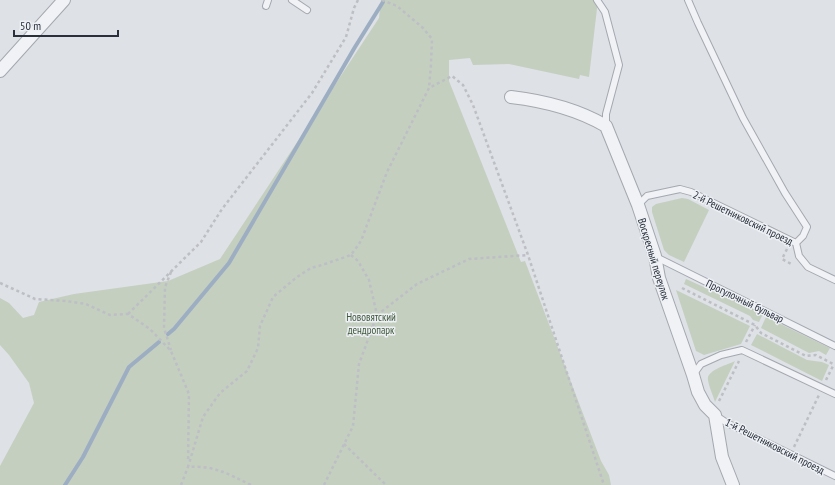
<svg xmlns="http://www.w3.org/2000/svg" width="835" height="485" font-family="'PT Sans Narrow',sans-serif">
<style>
.green{fill:#c4cfc0}
.lines{fill:none;stroke-linecap:round;stroke-linejoin:round}
.stream{stroke:#9daec3;stroke-width:4}
.service-casing{stroke:#a4a8af;stroke-width:8}
.minor-casing{stroke:#a4a8af;stroke-width:14}
.path{stroke:#bdbfc5;stroke-width:2.5;stroke-dasharray:3 3;stroke-linecap:butt}
.service{stroke:#f1f2f5;stroke-width:6}
.minor{stroke:#f1f2f5;stroke-width:12}
.labels{text-anchor:middle;dominant-baseline:central;stroke-width:3;stroke-linejoin:round;paint-order:stroke}
.street-label{font-size:11px;fill:#292f3b;stroke:#edf0f4}
.park-label{font-size:11px;fill:#3d5638;stroke:#edf0f4}
</style>
<rect width="100%" height="100%" fill="#dee1e6"/>
<path class="green" d="M381 0H598L589 77 580 75 579 79 509 64 473 65 470 58 449 60V81L521 262 525 261 601 461 609 475 611 485H0V466L34 403 29 383 9 355 0 345V298L9 303 23 318 34 315 39 302 74 294 168 281 220 259 379 18Z
M682 198 688 199 709 210 684 262 669 255 664 250 652 212V207L656 204Z
M686 279 763 314 759 322 753 320 750 316 684 284Z
M676 290 750 326 741 344 704 355 696 351Z
M766 317 830 348 826 355 819 351 809 353 761 328Z
M757 334 807 360 822 362 829 365 822 381 751 345Z
M735 361 715 402C713 395 709 387 708 380 706 370 728 365 735 361Z"/>
<g class="lines">
<path class="stream" d="M168 334 174 329 229 263 355 47 383 2
M65 485 83 457 129 367 159 342"/>
<g class="service-casing">
<path id="service" d="M292 0 307 10
M597 0 605 12 619 65 606 114V126
M688 0 698 23 743 118 785 193 807 227 803 236 796 243
M266 6 268 0
M638 205 647 196 680 189 691 192 796 243 799 256 808 267 835 280
M656 257 835 346
M693 375 701 364 721 355 742 350 835 394
M715 415 727 423 835 476"/>
</g>
<g class="minor-casing">
<path id="minor" d="M0 71 64 0
M511 97C545 101 577 109 606 126L638 205 655 256 659 278 693 375 698 392 705 405 715 415 722 457 733 485"/>
</g>
<path class="path" d="M382 0 397 6 423 28 432 39 431 64 429 88
M787 249 782 259 793 265
M351 255 358 261 369 280 377 315
M171 272 165 287 164 328 171 350
M0 283 35 299 66 301 86 304 110 315 128 314 150 329 171 351 189 394 188 462
M682 288 755 325 761 333 806 356 816 355 835 365
M128 314 201 242 222 209 312 93 346 37 354 8 358 0
M746 342 755 325
M826 380 834 364
M719 401 739 361
M344 444 386 485
M794 447 819 395
M181 485 188 467
M251 485C228 474 214 465 188 467L203 417 220 393 247 371 258 348 260 326 273 297 297 277 311 268 322 265 351 255 361 241 387 172 429 88 452 76 463 85 473 105 528 255 604 485
M324 485 353 426 359 364 377 315 417 284 469 259 528 255"/>
<use href="#service" class="service"/>
<use href="#minor" class="minor"/>
</g>
<g class="labels">
<g class="street-label">
<text transform="translate(743 218) rotate(26)">2-й Решетниковский проезд</text>
<text transform="translate(654 259) rotate(73)">Воскресный переулок</text>
<text transform="translate(745 301) rotate(26)">Прогулочный бульвар</text>
<text transform="translate(775 446) rotate(27)">1-й Решетниковский проезд</text>
</g>
<g class="park-label">
<text x="371" y="317">Нововятский<tspan x="371" dy="13">дендропарк</tspan></text>
</g>
</g>
<path d="M14 30v6h104v-6" fill="none" stroke="#292f3b" stroke-width="2"/>
<text x="20" y="30" font-size="12" fill="#292f3b" stroke="#edf0f4" stroke-width="3" paint-order="stroke">50 m</text>
</svg>
